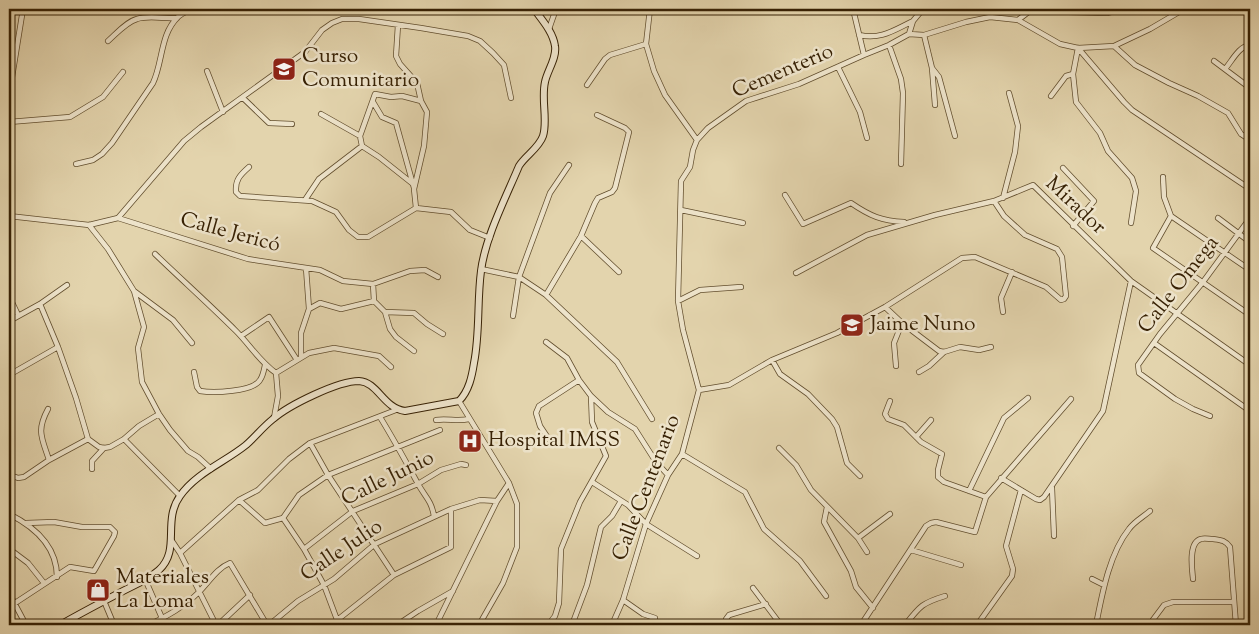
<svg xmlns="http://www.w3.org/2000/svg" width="1259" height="634" font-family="'Sorts Mill Goudy',serif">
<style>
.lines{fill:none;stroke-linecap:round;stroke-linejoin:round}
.street-casing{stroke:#624e2e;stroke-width:6}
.secondary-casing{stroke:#372104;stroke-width:8}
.street{stroke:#ede3ca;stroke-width:4.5}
.secondary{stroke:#ede3ca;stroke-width:6}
.labels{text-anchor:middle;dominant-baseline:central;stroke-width:5;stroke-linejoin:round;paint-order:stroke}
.poi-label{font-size:21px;fill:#372104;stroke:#ede3ca;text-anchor:start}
.street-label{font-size:21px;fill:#372104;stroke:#ede3ca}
</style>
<rect width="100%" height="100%" fill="#e3d4ad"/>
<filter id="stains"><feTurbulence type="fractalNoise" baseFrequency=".004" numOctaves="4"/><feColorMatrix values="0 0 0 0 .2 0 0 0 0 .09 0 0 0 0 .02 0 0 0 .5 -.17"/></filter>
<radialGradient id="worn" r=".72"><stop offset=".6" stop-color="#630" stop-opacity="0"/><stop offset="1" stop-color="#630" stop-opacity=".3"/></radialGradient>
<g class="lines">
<g class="street-casing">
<path id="street" d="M650 9 646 44 654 71 665 95 697 140
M853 9 864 55
M1030 11 1107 13 1124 9
M1018 20 1031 10
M398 25 396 56 400 64 417 83 421 101 427 112 424 146 414 189 416 208
M549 29 556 9
M909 34 913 21 923 9
M859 35C881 40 894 30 913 21
M924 35 932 68 935 105
M108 41C116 34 126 22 137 19 149 15 164 19 177 18
M889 45 901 79 903 93 901 164
M1114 46 1150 29 1179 12 1189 9
M1078 48 1124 102 1132 110 1250 189
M1078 48 1073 74 1076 102 1100 133 1108 151 1132 178 1136 191 1131 223
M1214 61 1250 88
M838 67 860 112 867 138
M932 68 939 77 955 136
M1225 69C1232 61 1239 46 1250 45
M207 71 223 112
M587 85 605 59 610 55 646 44
M9 96 23 9
M1051 96 1066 76 1073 74
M243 98 269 123 292 124
M373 102 382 117 396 123 414 188
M321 114 360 136
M9 122 70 117 103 97 123 72
M362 146 379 157 413 184
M76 164 93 160 102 154 112 143 153 83C163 62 160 34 178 17 182 13 188 11 192 9
M249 167C240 175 235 180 236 192L240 196 312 201 336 212 349 230 358 237H368L416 208
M1063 168 1094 201 1073 226
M1163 177 1164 197 1171 216
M785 195 803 224 851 203C870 216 882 221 904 222
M1003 198 1015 152 1018 126 1009 93
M305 200 319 179 362 146 360 136 375 94 391 97 402 96 421 101
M416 208 451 212 470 230 490 238
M681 210 743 223
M9 216 89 225 118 218 248 259 320 270 343 281 373 284 410 271 425 270 438 277
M1171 216 1153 248 1250 315
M1171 216 1250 270
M118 218 184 141 201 127 305 52 322 30 332 23 342 19H359L421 28 468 36 480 41 493 53 504 65 511 98
M1218 218 1250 242
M89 225 108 249 134 291 144 327 138 348 142 382 159 414 170 430 188 451 198 457 211 469
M581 236 619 272
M155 254C182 280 210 305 236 331 250 345 260 362 276 373L278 396 274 418
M481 269 519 277 546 295 617 362 652 419
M796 273 867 235 935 215 994 201 1033 185 1131 281 1250 365
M373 284 374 301 385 312 390 329 396 337 414 351
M134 291 173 320 192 343
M546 295 581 236 595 203 598 198 612 192 615 188 629 132 625 128 597 115
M9 296 18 315
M678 301 700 290 741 287
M40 304 58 347 76 398 88 439 99 447 104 448 110 447 124 439 139 426 159 414
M885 307 902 323 939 351 944 352 960 347 979 350 991 347
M309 309 320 303 341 309 374 301
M385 312 414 313 427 324 443 334
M1003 312 1001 298 1012 272
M513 316 519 277 550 193 569 165
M241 336 269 317 297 360
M11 339 10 323 11 320 40 304 67 285
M546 342 567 358 579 380 591 396 608 412 635 429 656 462 668 475
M1154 343 1250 411
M301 357V333L309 309 306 268
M772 360 780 374 808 394 832 419 837 427 847 463 860 476
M896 366 894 343 902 323
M194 372 197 387 200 391C213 393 253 392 260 380 263 376 264 370 265 365
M919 372 929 366 944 352
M276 373 309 353 334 348 379 356 391 367
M9 375 58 347
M699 390 683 330 678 301 681 181 690 167 693 150 697 140 708 128 746 101 799 84 864 55 889 45 909 34 924 35 966 22 990 17 1018 20 1060 44 1078 48 1114 46 1135 65 1169 83 1198 96 1228 113 1241 134 1250 140
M699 390 729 385 772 360 837 333 885 307 962 258 975 257 1046 287 1061 300 1064 299 1066 296 1062 257 1057 249 1025 235 1004 216 994 201
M459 401 509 483 517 504V547L503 583 479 625
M890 401 885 414 888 419 904 425 921 442 942 454 938 470V477L944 482 986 497
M48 409C36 431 42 438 49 460
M1210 416 1193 409 1175 399 1139 373 1138 365 1160 334 1203 282 1250 218
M380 417C393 438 405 460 417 482 424 496 431 499 434 516
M436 420C448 418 457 422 469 419
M916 437 931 420
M124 439 180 496
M550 441 540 426 536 413 539 406 579 380
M310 443 328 475 394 575
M779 448 796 465 811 490 858 538 867 552
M682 454 745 492 764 529 800 561 826 596
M1248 457 1250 458
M9 469 13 476 18 478 24 477 49 460 88 439
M92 469V461L104 448
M1001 478 1036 499 1040 500 1044 497 1103 411 1131 281
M592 482 628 505 646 524 697 556
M1052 488 1054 536
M969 491 1004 418 1028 398
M239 500 265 523 283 518
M827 507 824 522 851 571 856 587 873 608
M9 514C35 527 57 547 57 577
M283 518 299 495 328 475 440 430
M283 518 304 549 324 585 339 625
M858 538 890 514
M172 541 180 553 216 625
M304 549 353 511 418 484 441 470 461 464 466 465
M911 550 961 565
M12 551 28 563 44 583
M180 553 239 500 258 490 289 459 310 443 396 410
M145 579 165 625
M1092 579 1104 585
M1193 579C1192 569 1188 542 1201 539 1204 538 1209 539 1213 539 1221 540 1225 540 1230 547L1236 625
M753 588 781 625
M9 593 26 625
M623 600 643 614 655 618
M104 601 114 625
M9 607 70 567 94 571 114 536 115 532 110 527H82L54 522 26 523
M74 617 78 625
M149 625C167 616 184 607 199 592 209 582 217 568 230 563L267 625
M218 625 250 595
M269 625 298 601 334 579 375 544 451 509 480 500 497 501
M331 625 394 575 451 547V509
M397 625 418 611 453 591
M436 625 497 501 509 483
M548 625 555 616 559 603 561 549 580 502 606 456 592 422 591 396
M572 625 587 585 601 527 612 516 621 501
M612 625 623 600 646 524 668 475 682 454 699 390
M730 625 726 619 729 615 766 604
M861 625 926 526 931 523 936 522 975 532 986 497 1071 399
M869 625 872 623 882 622 887 625
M905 625C920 606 922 603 945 596
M977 625 1012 576 1013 569 1006 546 1021 490
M1096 625C1102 595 1109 554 1129 529 1134 522 1143 517 1150 511
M1149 625 1164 605 1173 602H1234"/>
</g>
<g class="secondary-casing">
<path id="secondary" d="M60 625C81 613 102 602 123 591 135 585 149 579 159 570 181 550 162 521 180 496 196 473 225 462 246 445 255 437 263 427 273 419 289 405 338 381 359 381 378 382 383 408 405 411L459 401C469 391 472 376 474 363 480 333 477 301 481 271 485 238 506 197 519 166 525 156 539 148 543 136 548 121 541 99 545 82 547 71 557 58 555 46 553 32 542 20 534 9"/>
</g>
<use href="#street" class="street"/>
<use href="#secondary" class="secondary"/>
</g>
<defs>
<g id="school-square" transform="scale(1.25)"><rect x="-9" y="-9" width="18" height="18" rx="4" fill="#8f2418" stroke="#ede3ca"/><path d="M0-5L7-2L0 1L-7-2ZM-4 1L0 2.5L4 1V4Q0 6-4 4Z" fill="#fff"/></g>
<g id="hospital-square" transform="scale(1.25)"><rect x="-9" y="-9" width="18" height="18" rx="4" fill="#8f2418" stroke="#ede3ca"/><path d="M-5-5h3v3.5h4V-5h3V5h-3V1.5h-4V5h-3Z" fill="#fff"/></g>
<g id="shop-square" transform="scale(1.25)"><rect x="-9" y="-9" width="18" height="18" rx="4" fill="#8f2418" stroke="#ede3ca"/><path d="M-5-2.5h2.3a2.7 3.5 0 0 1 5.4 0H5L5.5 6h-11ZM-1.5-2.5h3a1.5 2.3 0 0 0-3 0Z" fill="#fff"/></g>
</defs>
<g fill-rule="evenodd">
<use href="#school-square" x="284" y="69"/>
<use href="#school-square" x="852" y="325"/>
<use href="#hospital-square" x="470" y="441"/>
<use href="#shop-square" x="98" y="590"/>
</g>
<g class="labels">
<g class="poi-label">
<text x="302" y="57">Curso<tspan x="302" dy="24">Comunitario</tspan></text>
<text x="870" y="325">Jaime Nuno</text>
<text x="488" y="441">Hospital IMSS</text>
<text x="116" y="578">Materiales<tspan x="116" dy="24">La Loma</tspan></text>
</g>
<g class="street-label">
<text transform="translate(783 72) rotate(-23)">Cementerio</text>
<text transform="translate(1075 206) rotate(43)">Mirador</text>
<text transform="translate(230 233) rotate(15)">Calle Jericó</text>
<text transform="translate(1179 285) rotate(-52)">Calle Omega</text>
<text transform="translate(388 479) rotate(-26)">Calle Junio</text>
<text transform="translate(647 488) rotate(-69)">Calle Centenario</text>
<text transform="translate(342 551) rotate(-34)">Calle Julio</text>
</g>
</g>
<rect width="1259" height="634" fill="none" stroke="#e3d4ad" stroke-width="30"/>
<rect x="10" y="10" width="1239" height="614" fill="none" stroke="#372104" stroke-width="2.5"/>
<rect x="15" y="15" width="1229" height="604" fill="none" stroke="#372104"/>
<rect width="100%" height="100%" filter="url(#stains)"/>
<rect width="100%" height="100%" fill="url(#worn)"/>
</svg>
